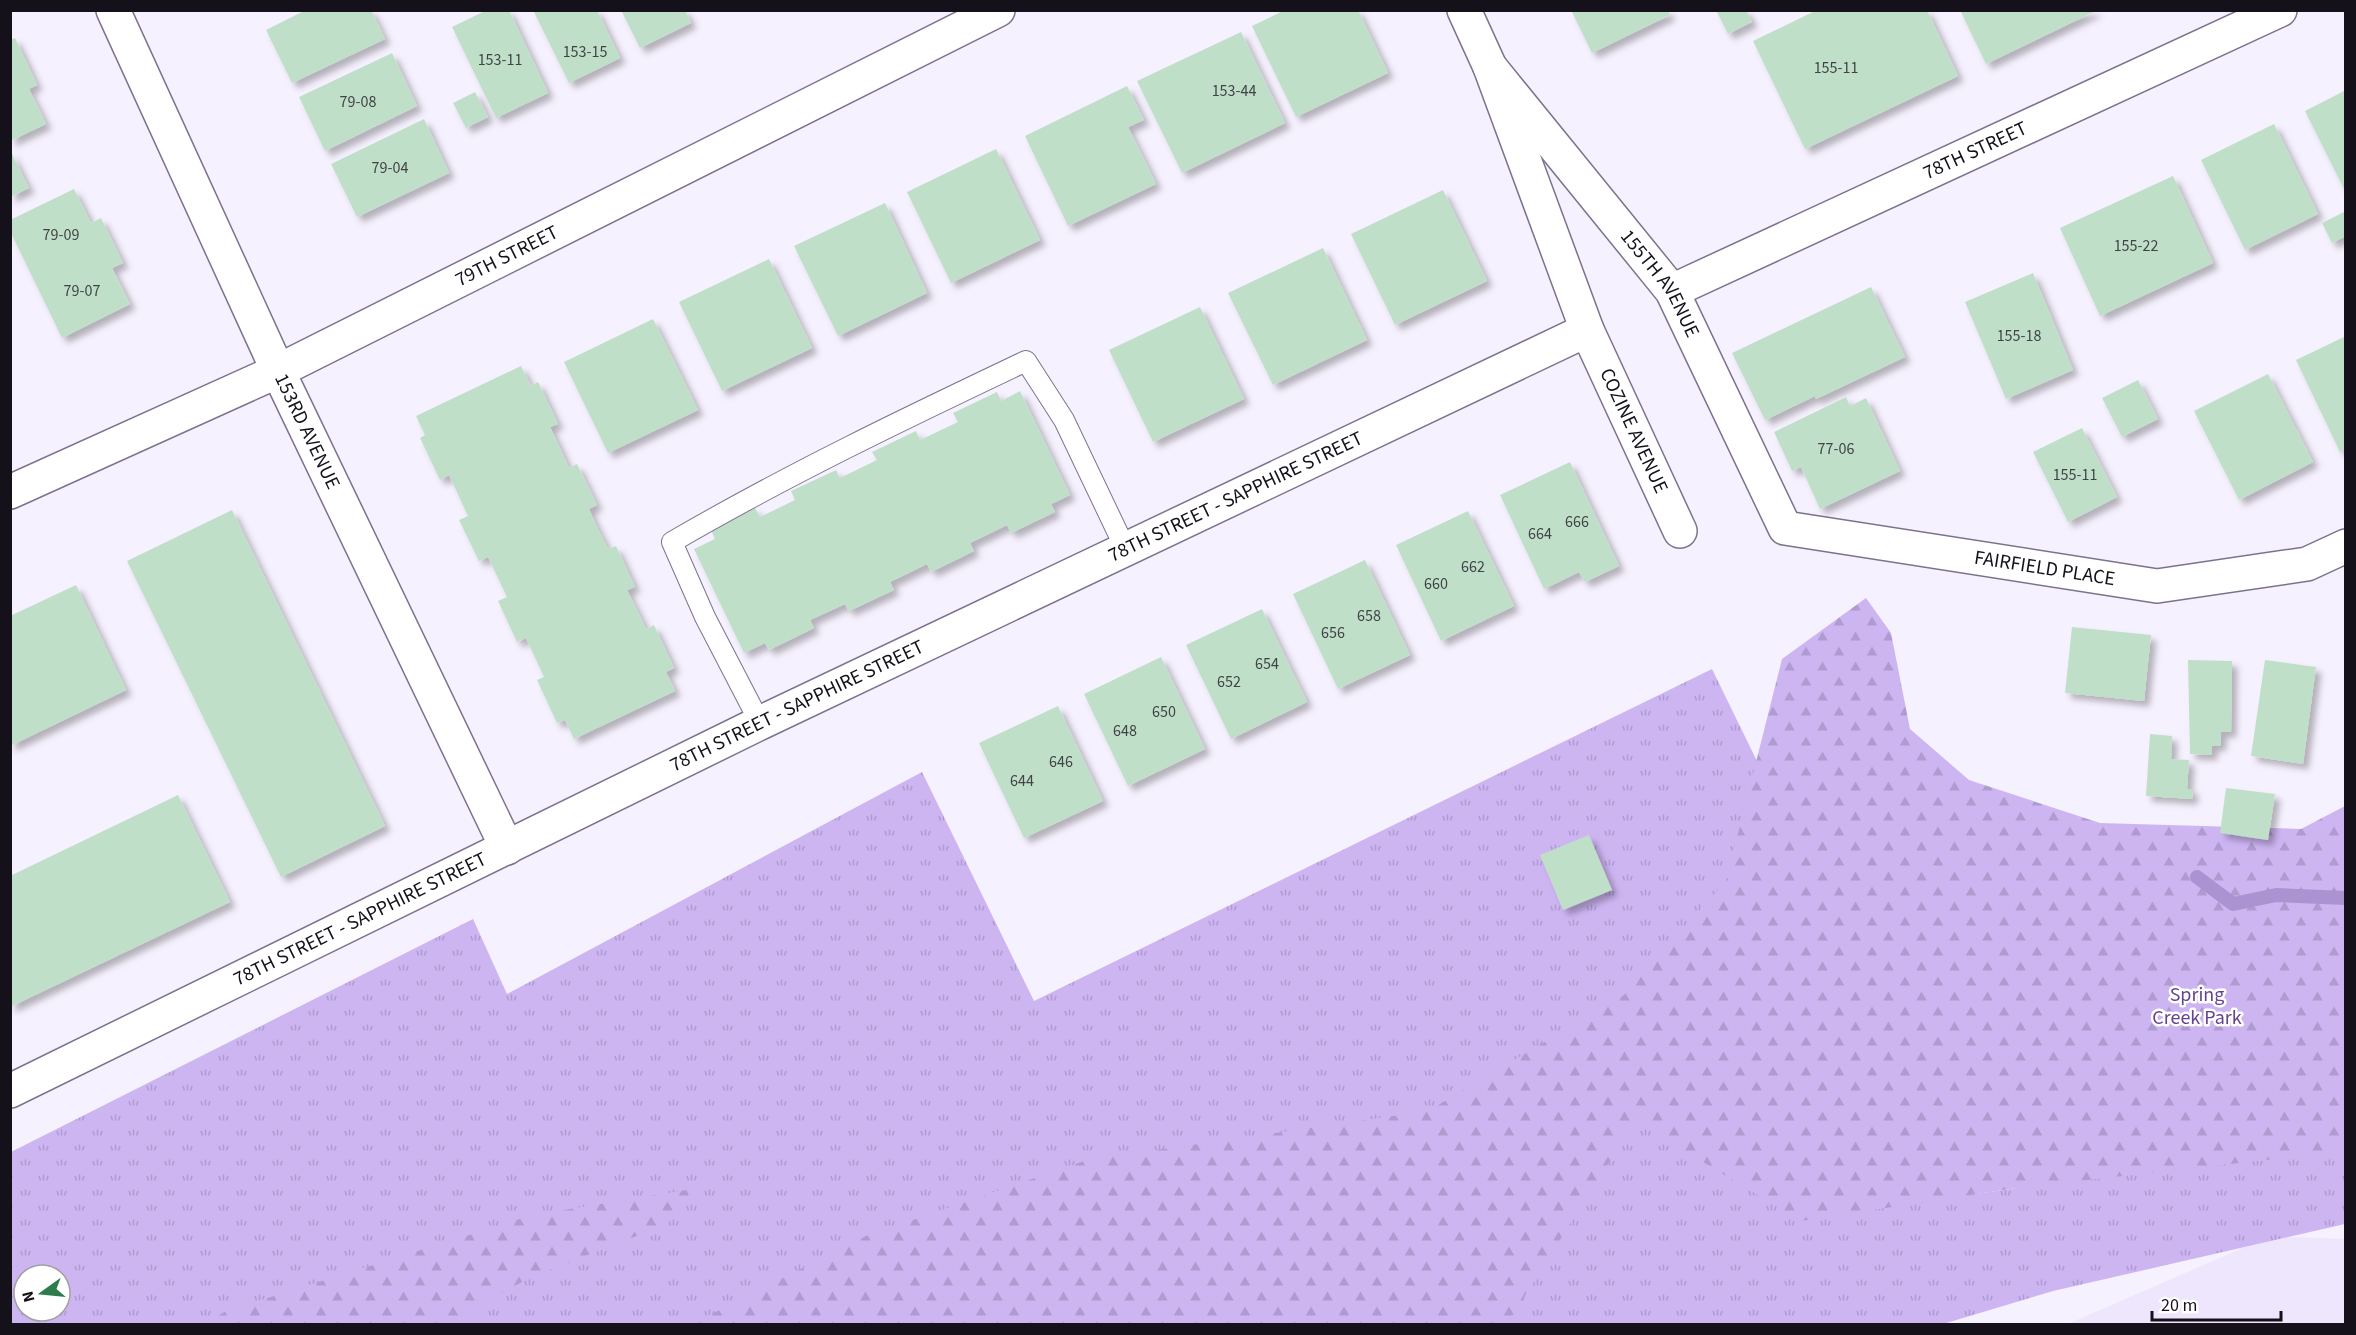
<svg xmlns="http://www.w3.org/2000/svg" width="2356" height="1335" font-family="'Source Sans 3',sans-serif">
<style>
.built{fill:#eee6fd}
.grass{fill:url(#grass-tufts);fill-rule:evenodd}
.forest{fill:url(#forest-firs)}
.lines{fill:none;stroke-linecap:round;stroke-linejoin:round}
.stream{stroke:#ab92d0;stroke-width:14}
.building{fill:#c0dfc9;filter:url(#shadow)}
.service-casing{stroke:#7d728e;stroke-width:22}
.minor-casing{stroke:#7d728e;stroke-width:36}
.service{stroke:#fff;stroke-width:20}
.minor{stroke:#fff;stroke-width:33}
.labels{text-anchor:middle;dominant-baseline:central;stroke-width:5;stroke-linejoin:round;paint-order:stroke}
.number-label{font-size:16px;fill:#404446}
.street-label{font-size:20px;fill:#15111b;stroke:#fff}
.park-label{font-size:20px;fill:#64428e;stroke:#fff}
</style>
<defs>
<pattern id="grass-tufts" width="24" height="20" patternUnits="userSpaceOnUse" patternTransform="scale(1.5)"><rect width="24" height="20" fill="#cdb5f2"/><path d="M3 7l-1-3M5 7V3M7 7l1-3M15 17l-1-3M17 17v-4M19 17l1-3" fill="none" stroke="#af9bcf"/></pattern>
<pattern id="forest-firs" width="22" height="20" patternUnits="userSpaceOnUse" patternTransform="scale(1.5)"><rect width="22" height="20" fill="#cdb5f2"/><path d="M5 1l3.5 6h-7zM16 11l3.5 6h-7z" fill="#af9bcf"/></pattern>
<filter id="shadow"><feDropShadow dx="5.5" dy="5.5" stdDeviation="3" flood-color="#0004"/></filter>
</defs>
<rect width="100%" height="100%" fill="#f6f1fe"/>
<path class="built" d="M2270 1236 2345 1239V1324H2068Z"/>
<path class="grass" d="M1712 669 1969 1195 2016 1188 2345 879V1224L2053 1291 1943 1324H11V1152L473 919 507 994 922 772 1034 1001ZM24 1275H60V1311H24Z"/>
<path class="forest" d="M1866 598 1891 633 1910 729 1969 780 2100 823 2301 829 2345 806V1151L2016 1188 1801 1221 1635 1121 1507 1324H692L866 1236 1087 1160 1428 1111 1624 995 1726 881 1782 659Z
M693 1189 667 1224 529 1278 446 1324H204L226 1311 533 1215Z"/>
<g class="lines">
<path class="stream" d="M2197 877 2233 904 2276 895 2346 898"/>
</g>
<path class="building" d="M306 10H371L385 39 292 83 266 30Z
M487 10H509L548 93 496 118 452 27Z
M533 10H597L620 58 569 83Z
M621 10H685L691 23 640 48Z
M1285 10H1358L1388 73 1296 117 1252 26Z
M1571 10H1668L1670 15 1592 53Z
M1716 10H1746L1752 22 1728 34Z
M1817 10H1927L1958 76 1805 149 1753 41Z
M1960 10H2098L1986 64Z
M1241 32 1285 123 1182 173 1137 81Z
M15 38 37 85 29 89 46 124 10 141V40Z
M392 53 417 106 325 151 299 97Z
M1127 86 1144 120 1128 127 1156 184 1068 226 1025 136Z
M2346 90V193L2305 111Z
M475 92 488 117 466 128 453 103Z
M424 119 449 173 357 217 331 164Z
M2274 124 2318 214 2245 250 2201 160Z
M996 149 1040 240 951 283 907 192Z
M10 150 29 188 10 197Z
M2173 176 2213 263 2100 316 2060 228Z
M74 189 91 223 101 218 123 263 112 268 130 304 62 338 10 231V220Z
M1443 190 1487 281 1395 325 1351 234Z
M885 203 927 293 838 336 794 246Z
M2346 211V236L2332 243 2322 223Z
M1323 248 1367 340 1273 385 1228 293Z
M769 259 812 348 722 391 679 302Z
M2033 273 2073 370 2006 399 1965 302Z
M1871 287 1905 357 1816 399 1815 396 1765 420 1732 353Z
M1200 307 1244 399 1153 442 1109 350Z
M653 319 698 410 608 453 564 362Z
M2346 336V449L2340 452 2296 360Z
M521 366 531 386 538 382 558 424 550 427 569 468 577 464 597 505 589 509 595 523 608 549 616 546 635 587 627 590 646 629 654 625 674 668 666 672 675 691 574 739 565 720 557 723 537 680 544 677 526 638 517 642 498 601 507 597 488 557 479 561 459 520 468 516 449 475 440 480 420 438 425 435 416 416Z
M2268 374 2313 462 2239 500 2194 411Z
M2138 380 2158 419 2122 437 2102 398Z
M1020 391 1070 495 1051 504 1055 512 1011 533 1007 525 970 543 974 551 931 572 927 564 890 582 894 590 849 611 845 604 810 620 814 628 769 650 765 643 744 653 694 549 715 539 711 530 755 508 760 517 795 500 791 491 836 470 840 478 877 460 872 452 916 431 920 440 958 422 953 413 997 392 1001 401Z
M1846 397 1850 406 1866 398 1900 471 1820 509 1801 467 1792 471 1774 432Z
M2082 428 2117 497 2068 522 2033 452Z
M1570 462 1619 566 1585 582 1579 572 1544 589 1500 495Z
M232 510 385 826 281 877 127 561Z
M1468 511 1514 606 1441 641 1396 545Z
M1365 560 1410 655 1338 689 1293 594Z
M76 585 126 690 10 746V616Z
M1262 609 1307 702 1231 739 1186 645Z
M2072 627 2151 635 2144 701 2065 693Z
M1161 657 1205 749 1128 786 1084 694Z
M2188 660 2232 661 2231 732H2221V745L2212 746V755L2190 754Z
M2265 660 2316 667 2303 764 2251 756Z
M1058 706 1103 801 1024 838 979 743Z
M2150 734 2172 736 2171 759 2189 760 2187 789H2193L2192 799 2146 796Z
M2226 788 2275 794 2268 840 2220 833Z
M178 795 230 902 10 1007V876Z
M1589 835 1612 890 1563 910 1540 855Z"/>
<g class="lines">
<g class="service-casing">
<path id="service" d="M760 723 705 617 672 542C787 475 906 418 1026 361L1064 420 1126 550"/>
</g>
<g class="minor-casing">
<g id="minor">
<path id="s1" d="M113 10 278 371 507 848"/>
<path id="s2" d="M1464 10 1490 67 1587 330 1680 531"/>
<path id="s3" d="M1490 67 1672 291 1785 528 2157 586 2307 564 2346 546"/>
<path id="s4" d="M1672 291 2280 10"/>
<path id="s5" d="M10 492 278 371 998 10"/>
<path id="s6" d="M10 1091 760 723 1587 330"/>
</g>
</g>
<use href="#service" class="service"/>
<use href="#minor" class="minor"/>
</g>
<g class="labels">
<g class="number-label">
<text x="585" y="52">153-15</text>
<text x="500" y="60">153-11</text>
<text x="1836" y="68">155-11</text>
<text x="1234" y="91">153-44</text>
<text x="358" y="102">79-08</text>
<text x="390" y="168">79-04</text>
<text x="61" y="235">79-09</text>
<text x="2136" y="246">155-22</text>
<text x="82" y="291">79-07</text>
<text x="2019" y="336">155-18</text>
<text x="1836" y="449">77-06</text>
<text x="2075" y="475">155-11</text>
<text x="1577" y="522">666</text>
<text x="1540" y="534">664</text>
<text x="1473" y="567">662</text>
<text x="1436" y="584">660</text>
<text x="1369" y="616">658</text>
<text x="1333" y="633">656</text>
<text x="1267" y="664">654</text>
<text x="1229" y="682">652</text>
<text x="1164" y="712">650</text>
<text x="1125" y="731">648</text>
<text x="1061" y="762">646</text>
<text x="1022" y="781">644</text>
</g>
<g class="street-label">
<text stroke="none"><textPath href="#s4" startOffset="334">78TH STREET</textPath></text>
<text stroke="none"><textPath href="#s5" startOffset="550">79TH STREET</textPath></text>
<text stroke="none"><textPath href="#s3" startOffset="276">155TH AVENUE</textPath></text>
<text stroke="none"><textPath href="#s1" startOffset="464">153RD AVENUE</textPath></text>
<text stroke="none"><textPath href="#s2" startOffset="454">COZINE AVENUE</textPath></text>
<text stroke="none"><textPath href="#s6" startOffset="1362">78TH STREET - SAPPHIRE STREET</textPath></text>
<text stroke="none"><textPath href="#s3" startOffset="814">FAIRFIELD PLACE</textPath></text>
<text stroke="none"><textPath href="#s6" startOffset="876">78TH STREET - SAPPHIRE STREET</textPath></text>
<text stroke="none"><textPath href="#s6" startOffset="390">78TH STREET - SAPPHIRE STREET</textPath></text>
</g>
<g class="park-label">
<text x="2197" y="995">Spring<tspan x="2197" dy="23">Creek Park</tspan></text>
</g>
</g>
<rect width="2356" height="1335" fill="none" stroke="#15111b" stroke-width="24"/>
<g transform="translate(42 1293) rotate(255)"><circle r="28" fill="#ffffff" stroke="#a1a0a4" stroke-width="1.5"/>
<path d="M0-4.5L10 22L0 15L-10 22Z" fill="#2c7c4c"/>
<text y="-9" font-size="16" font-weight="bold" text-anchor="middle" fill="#15111b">N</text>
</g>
<path d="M2152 1311v9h129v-9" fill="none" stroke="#15111b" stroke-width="3"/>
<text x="2161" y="1311" font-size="18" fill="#15111b" stroke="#ffffff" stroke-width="4.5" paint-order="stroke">20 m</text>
</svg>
